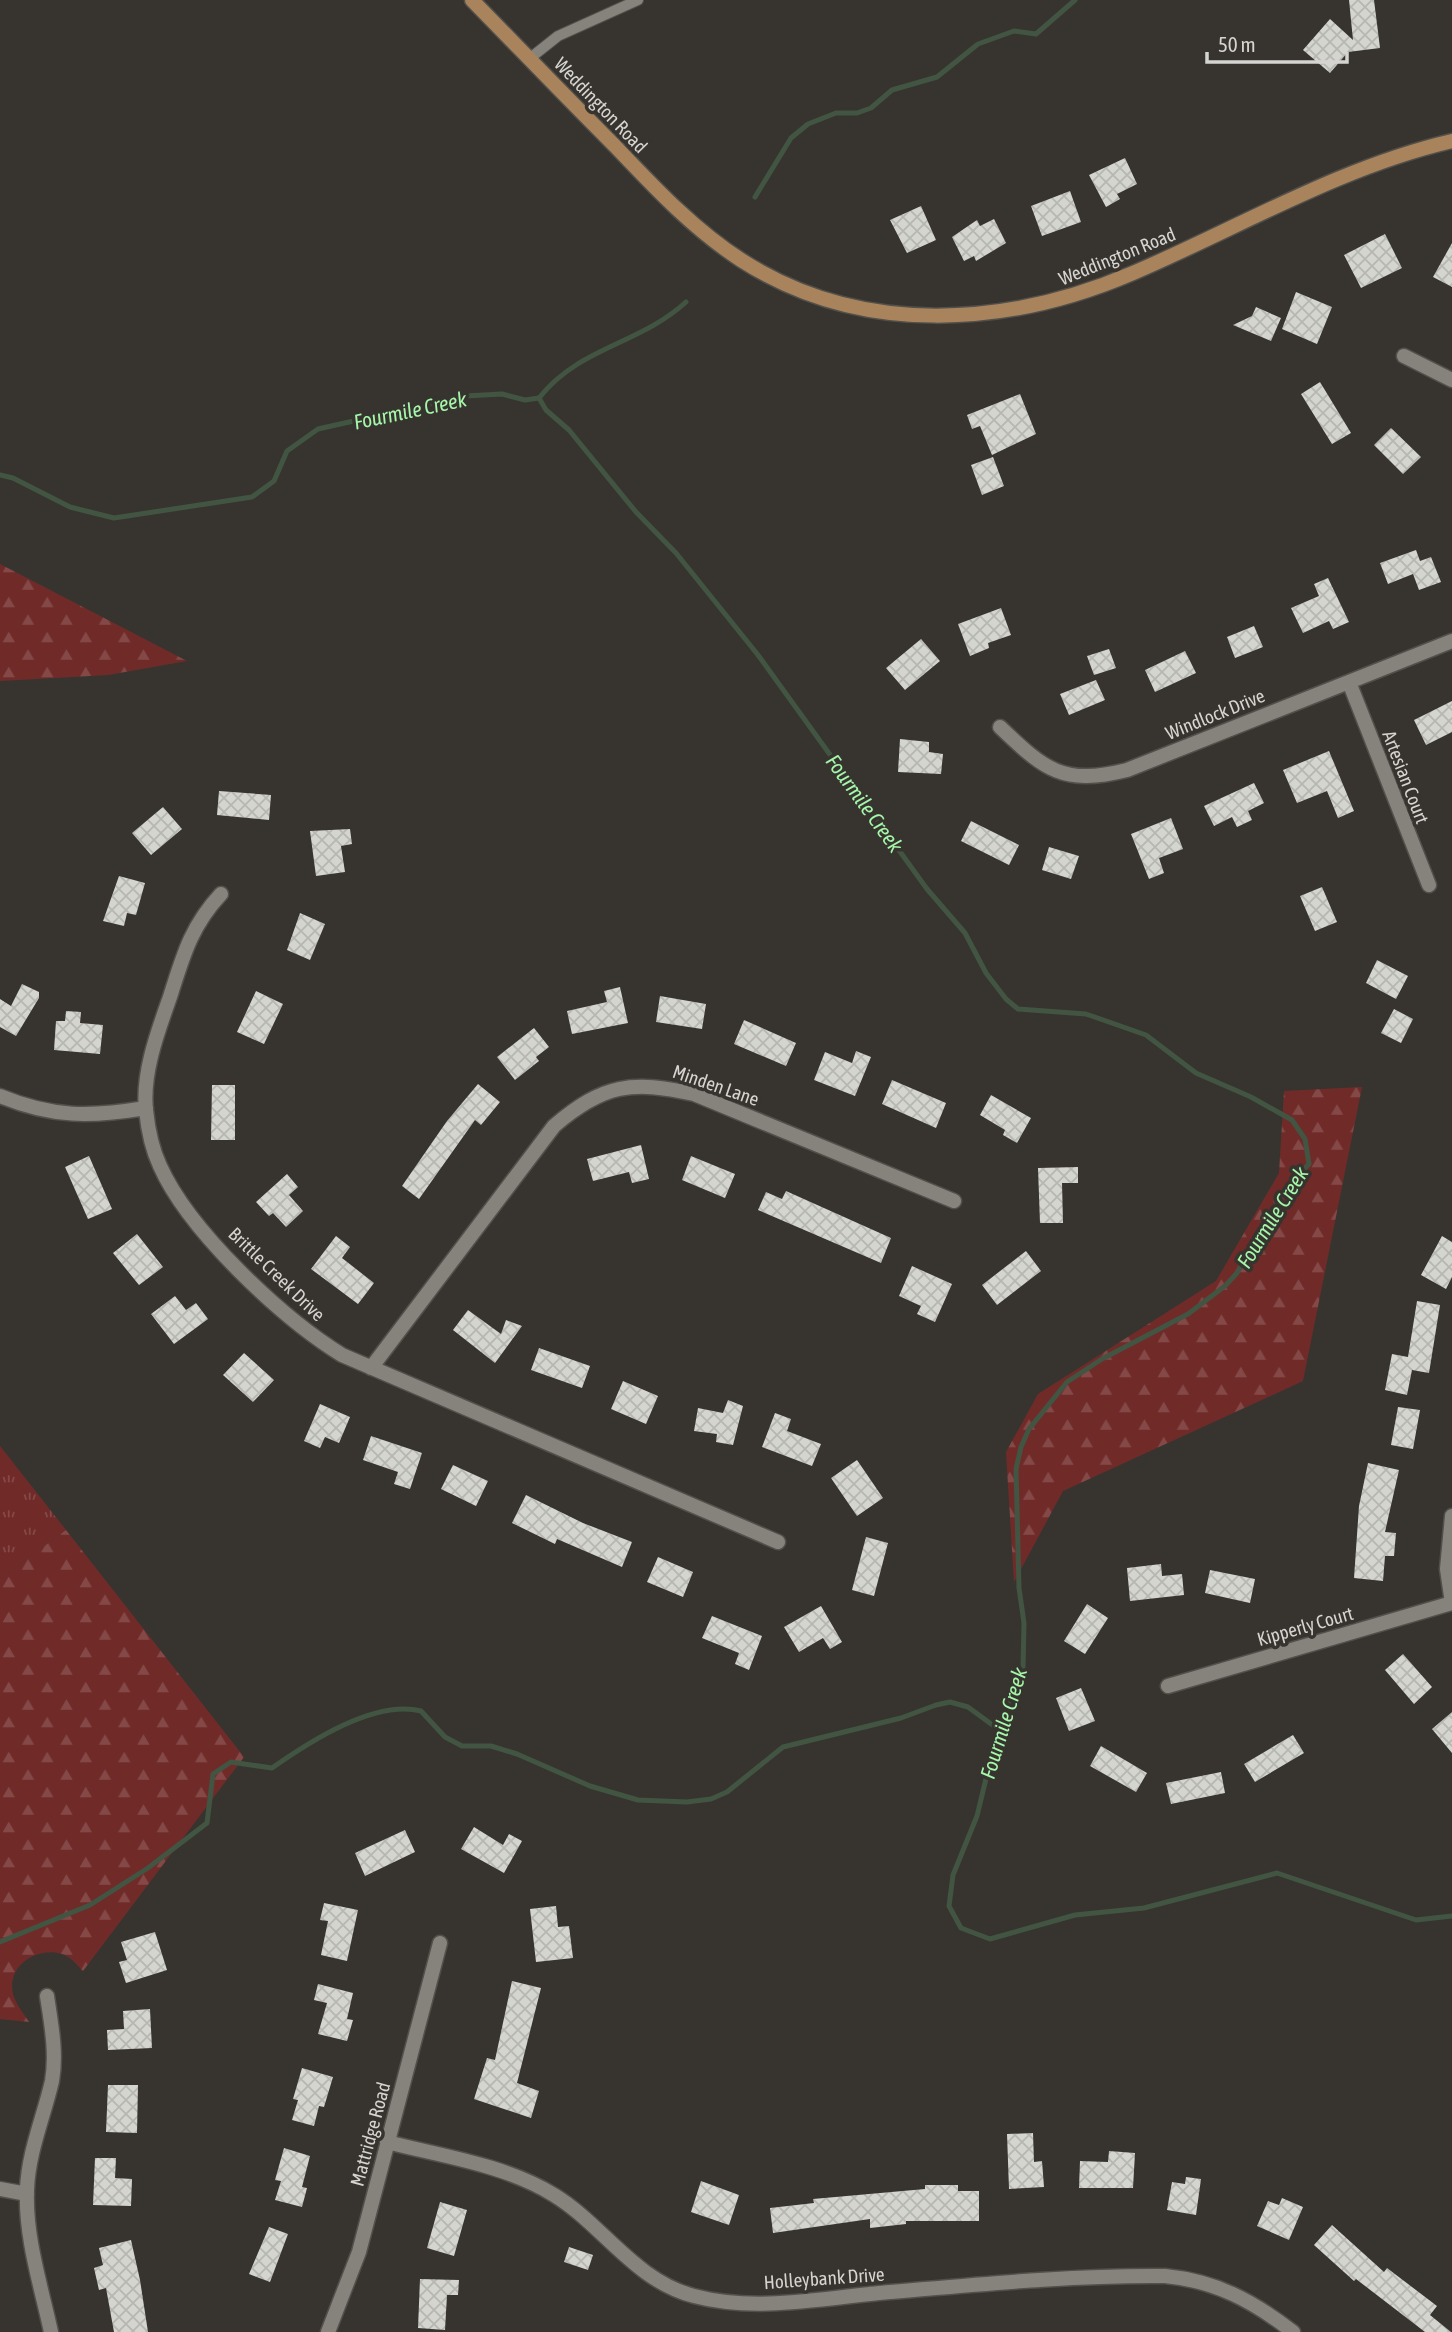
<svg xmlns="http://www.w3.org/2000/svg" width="1452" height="2332" font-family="'Asap Condensed',sans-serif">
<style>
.grass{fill:url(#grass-tufts)}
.forest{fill:url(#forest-firs)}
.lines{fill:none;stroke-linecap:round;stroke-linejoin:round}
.stream{stroke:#415542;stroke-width:5}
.building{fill:url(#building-cross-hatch)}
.service-casing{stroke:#52504b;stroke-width:12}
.minor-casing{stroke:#52504b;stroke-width:17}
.secondary-casing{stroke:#52504b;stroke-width:17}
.service{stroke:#86837d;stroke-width:10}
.minor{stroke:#86837d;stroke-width:14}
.secondary{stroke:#a9835b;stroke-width:14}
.labels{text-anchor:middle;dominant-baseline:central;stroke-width:7;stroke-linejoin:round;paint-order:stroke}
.street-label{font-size:19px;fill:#d6d4d1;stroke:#37342f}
.water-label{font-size:21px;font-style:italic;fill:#a5f7aa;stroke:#37342f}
</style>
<defs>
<pattern id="grass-tufts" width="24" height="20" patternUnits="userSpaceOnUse" patternTransform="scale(1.75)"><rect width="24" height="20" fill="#702b29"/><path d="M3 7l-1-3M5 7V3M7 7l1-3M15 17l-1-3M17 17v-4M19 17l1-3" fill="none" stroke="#844947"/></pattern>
<pattern id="forest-firs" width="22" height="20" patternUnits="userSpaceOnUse" patternTransform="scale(1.75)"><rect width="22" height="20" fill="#702b29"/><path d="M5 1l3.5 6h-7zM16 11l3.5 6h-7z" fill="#844947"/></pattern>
<pattern id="building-cross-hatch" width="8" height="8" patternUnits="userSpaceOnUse" patternTransform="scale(1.75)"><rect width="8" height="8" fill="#d4d5ce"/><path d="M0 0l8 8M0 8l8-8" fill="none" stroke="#b6b7b1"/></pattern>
</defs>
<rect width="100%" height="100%" fill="#37342f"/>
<path class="grass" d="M0 1446 66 1530 0 1579Z"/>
<path class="forest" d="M0 564 187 661 108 675 0 681Z
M1362 1087 1303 1381 1063 1491 1014 1582 1006 1452 1038 1394 1216 1281 1279 1173 1284 1091Z
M66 1530 244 1757 83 1971C77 1965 70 1956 62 1954 38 1946 6 1965 13 1994 15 2003 24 2014 29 2022L0 2019V1579Z"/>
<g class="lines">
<path class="stream" d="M755 197 791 138 808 124 836 113H857L871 108 892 90 937 77 978 44 1014 31 1036 34 1075 0
M539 398 546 410 569 430 636 512 676 553 758 655 927 889 965 933 986 973 1006 999 1018 1009 1086 1014 1146 1035 1196 1073 1251 1097 1292 1120 1305 1139 1309 1164 1286 1188 1237 1273 1225 1286 1188 1314 1102 1359 1067 1382 1029 1429 1021 1447 1016 1469 1019 1588 1024 1623 1023 1668 998 1729 977 1816 953 1875 949 1906 961 1928 990 1939 1075 1915 1144 1908 1277 1873 1416 1920 1452 1916
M539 398C579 347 639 345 686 302
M0 475 13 478 70 507 114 518 252 497 274 481 287 451 318 429 465 396 502 394 525 400 539 398
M0 1942 90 1905 148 1868 207 1823 213 1774 231 1762 272 1768C309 1742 375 1699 421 1711L445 1737 462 1746H491L517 1754 590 1786 638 1800 687 1802 711 1799 727 1792 783 1747 901 1718 936 1705 950 1702 968 1707 998 1729"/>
</g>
<path class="building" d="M1349 0H1374L1380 48 1348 52 1330 73 1303 50 1330 19 1353 40Z
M1125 158 1137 184 1117 194 1120 199 1106 207 1089 175Z
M1070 191 1081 222 1042 236 1031 206Z
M921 206 936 240 907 253 890 220Z
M994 219 1006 243 976 261 974 256 964 261 952 237 977 220 980 226Z
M1385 234 1402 268 1361 288 1344 255Z
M1452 243V287L1433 277Z
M1296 292 1332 307 1317 344 1282 329Z
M1256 307 1281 318 1271 341 1233 325 1252 316Z
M1320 382 1351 433 1332 444 1301 394Z
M1020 394 1036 434 992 455 980 426 972 429 967 415Z
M1391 428 1421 457 1403 474 1374 445Z
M993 457 1004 486 982 495 971 465Z
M1416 550 1420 561 1431 557 1441 582 1419 590 1413 574 1388 584 1380 563Z
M1328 578 1349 622 1333 629 1329 621 1303 633 1291 608 1319 596 1314 584Z
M1001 608 1011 635 988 643 989 648 970 656 958 624Z
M1254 626 1263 647 1235 658 1227 637Z
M921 639 940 661 905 690 886 668Z
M1109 649 1116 668 1094 675 1087 656Z
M1185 651 1196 673 1155 692 1145 670Z
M1096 680 1105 700 1069 715 1060 694Z
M1452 701V732L1426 745 1414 720Z
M900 739 929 742V752L943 754 941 774 898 772Z
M1329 751 1354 811 1338 818 1327 791 1297 803 1283 770Z
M1254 783 1264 803 1248 811 1252 820 1237 827 1232 817 1214 826 1204 806Z
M219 791 271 795 269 820 217 815Z
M163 807 182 829 151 855 132 833Z
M1171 818 1183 849 1159 858 1164 873 1149 879 1131 834Z
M971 821 1019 845 1009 865 961 841Z
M350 829 352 844 341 846 345 872 316 876 310 831Z
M1049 847 1079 856 1071 879 1042 870Z
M119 876 145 883 136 915 127 913 124 926 103 921Z
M1322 887 1337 922 1315 931 1300 896Z
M300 913 325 924 310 960 287 950Z
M1377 960 1408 976 1396 999 1366 983Z
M22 984 39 992V998L16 1036 0 1027V999L11 1006Z
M620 987 628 1023 572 1034 567 1011 607 1002 604 991Z
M256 991 283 1004 264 1044 237 1032Z
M660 996 706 1004 702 1029 656 1022Z
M1394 1009 1413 1019 1401 1043 1381 1033Z
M66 1011 81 1012 80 1023 103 1025 100 1054 54 1050 56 1021H65Z
M744 1020 796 1043 786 1066 734 1044Z
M534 1028 549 1047 536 1057 539 1061 515 1080 497 1057Z
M856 1051 871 1057 855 1096 814 1080 825 1052 852 1063Z
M892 1080 946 1103 936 1128 882 1104Z
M478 1084 500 1102 481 1125 475 1120 419 1199 402 1186 447 1121Z
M212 1085H235V1140H211Z
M991 1095 1031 1118 1017 1143 1003 1135 1005 1130 980 1115Z
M641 1145 649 1179 632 1183 629 1172 593 1181 587 1159Z
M89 1156 112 1209 88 1219 65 1167Z
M691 1156 735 1174 725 1198 682 1180Z
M1078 1167V1183H1062L1063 1223H1040L1038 1168Z
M287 1174 298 1187 289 1195 303 1211 286 1227 273 1213 269 1216 256 1202Z
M786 1191 891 1238 881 1263 758 1210 766 1192 782 1199Z
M137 1234 163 1267 139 1285 113 1253Z
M336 1236 350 1247 342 1258 374 1283 358 1304 311 1269Z
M1442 1236 1452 1242V1277L1446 1289 1421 1275Z
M1026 1251 1041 1271 997 1305 982 1285Z
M912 1266 952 1284 935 1322 917 1314 921 1306 899 1296Z
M175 1296 186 1310 196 1303 208 1319 174 1344 151 1314Z
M1417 1301 1440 1305 1429 1373 1412 1370 1407 1395 1385 1390 1392 1354 1408 1357Z
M468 1310 501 1334 506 1320 522 1326 495 1363 453 1330Z
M539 1348 590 1366 582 1388 531 1370Z
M244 1353 274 1380 253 1402 223 1375Z
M623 1381 658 1396 646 1424 611 1409Z
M728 1400 743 1406 733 1445 716 1442 717 1434 694 1431 698 1408 723 1413Z
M320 1404 350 1417 339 1443 325 1437 320 1448 304 1441Z
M1398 1407 1420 1410 1413 1449 1391 1445Z
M775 1413 791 1419 787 1431 821 1444 812 1466 762 1447Z
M371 1436 422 1453 410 1489 394 1484 398 1472 363 1460Z
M857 1460 883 1498 857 1516 831 1478Z
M1368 1463 1399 1470 1385 1532 1396 1533 1394 1556H1385L1383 1581 1354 1578 1359 1506Z
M453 1465 488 1481 476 1506 441 1489Z
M526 1495 583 1523 632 1542 622 1567 557 1539 555 1544 512 1523Z
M866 1537 888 1543 874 1596 852 1590Z
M658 1557 693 1572 683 1597 647 1582Z
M1161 1564 1162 1576 1182 1574 1184 1595 1130 1601 1127 1568Z
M1210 1570 1255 1579 1250 1603 1205 1593Z
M1087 1604 1108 1618 1085 1654 1064 1641Z
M821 1606 842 1642 830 1649 823 1638 799 1652 784 1627Z
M712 1616 762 1636 749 1670 735 1664 739 1653 702 1638Z
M1403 1654 1432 1687 1414 1704 1385 1670Z
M1081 1688 1095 1721 1069 1731 1056 1698Z
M1452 1712V1753L1432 1729Z
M1293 1735 1304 1753 1255 1782 1244 1764Z
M1101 1746 1147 1773 1136 1792 1090 1766Z
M1221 1772 1225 1793 1171 1804 1166 1783Z
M474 1827 503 1845 509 1834 522 1841 504 1873 461 1849Z
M405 1830 415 1852 365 1876 355 1853Z
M324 1903 358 1910 347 1961 321 1955 328 1921 320 1920Z
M556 1906 558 1927 569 1926 573 1958 536 1962 530 1909Z
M155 1932 167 1970 126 1983 119 1962 127 1960 121 1942Z
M512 1981 541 1988 517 2083 539 2091 531 2118 474 2099 487 2058 495 2060Z
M318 1984 353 1993 347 2019 353 2020 347 2041 318 2034 327 2003 314 2000Z
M150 2009 152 2048 108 2050 107 2030 124 2029 123 2011Z
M302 2068 333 2077 324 2107 319 2106 314 2126 292 2120 298 2100 293 2099Z
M108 2085H138L137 2133 106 2132Z
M1033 2133 1034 2162 1042 2161 1044 2187 1009 2189 1007 2134Z
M284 2148 310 2156 302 2187 307 2188 302 2207 275 2200 281 2181 275 2180Z
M1109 2151 1135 2153 1133 2188H1079L1080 2161 1108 2162Z
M95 2158H116L115 2178 132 2179 131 2206 93 2205Z
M1186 2177 1201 2179 1196 2215 1167 2210 1172 2182 1185 2184Z
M701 2181 739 2195 729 2225 691 2212Z
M925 2185H958V2191H979V2221H906V2224L870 2228V2219L773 2233 770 2208 814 2203 813 2199 925 2189Z
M1282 2198 1303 2207 1289 2240 1257 2226 1268 2201 1279 2205Z
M440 2202 467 2210 454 2256 427 2248Z
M1332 2225 1384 2272 1387 2268 1437 2306 1430 2315 1451 2332H1425L1356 2279 1354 2281 1314 2245Z
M269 2227 288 2234 270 2282 249 2274Z
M131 2240 140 2280 148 2332H114L106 2288 99 2290 94 2268 103 2265 99 2248Z
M569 2247 593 2255 588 2270 564 2262Z
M420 2279 459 2280 458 2295H447L445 2330 418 2328Z"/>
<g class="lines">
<g class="service-casing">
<path id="service" d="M529 59 558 36 638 0"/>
</g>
<g class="minor-casing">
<path id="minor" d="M1404 356 1452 380
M1349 682 1429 885
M1000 727C1045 770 1063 786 1127 770L1452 641
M221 894C191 926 183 956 170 997 158 1031 142 1073 146 1110 148 1130 152 1149 160 1166 189 1231 282 1318 342 1355L778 1542
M0 1096C53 1118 91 1117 146 1108
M371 1368 554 1126C603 1084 632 1080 694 1094L954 1201
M1168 1686 1452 1603 1447 1569 1452 1516
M47 1996C51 2023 57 2053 52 2081 44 2116 28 2153 27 2190 25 2237 41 2286 51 2332
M387 2142C441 2156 506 2165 554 2195 603 2225 635 2281 694 2296 754 2312 819 2299 879 2293 974 2285 1070 2275 1165 2276 1216 2281 1253 2301 1293 2332
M0 2189 27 2194
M328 2332 359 2252 440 1943"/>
</g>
<g class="secondary-casing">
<path id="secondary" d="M472 0C520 49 567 98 615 146 654 187 693 229 741 260 861 337 1007 327 1133 273 1238 228 1340 167 1452 141"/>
</g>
<use href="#service" class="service"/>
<use href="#minor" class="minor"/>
<use href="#secondary" class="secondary"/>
</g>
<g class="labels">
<g class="street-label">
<text transform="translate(601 105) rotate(46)">Weddington Road</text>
<text transform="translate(1117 256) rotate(-22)">Weddington Road</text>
<text transform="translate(1215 714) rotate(-22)">Windlock Drive</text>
<text transform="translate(1406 777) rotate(69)">Artesian Court</text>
<text transform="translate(716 1085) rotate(19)">Minden Lane</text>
<text transform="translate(277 1274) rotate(44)">Brittle Creek Drive</text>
<text transform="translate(1305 1626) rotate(-16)">Kipperly Court</text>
<text transform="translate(370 2134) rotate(-75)">Mattridge Road</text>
<text transform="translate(824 2278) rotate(-4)">Holleybank Drive</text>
</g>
<g class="water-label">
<text transform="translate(410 410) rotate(-12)">Fourmile Creek</text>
<text transform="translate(865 803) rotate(54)">Fourmile Creek</text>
<text transform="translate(1272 1217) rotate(-58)">Fourmile Creek</text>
<text transform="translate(1003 1723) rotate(-73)">Fourmile Creek</text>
</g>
</g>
<path d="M1207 52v10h140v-10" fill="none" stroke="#d6d4d1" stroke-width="3.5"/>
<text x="1218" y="52" font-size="21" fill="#d6d4d1" stroke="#37342f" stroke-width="5" paint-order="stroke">50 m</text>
</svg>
